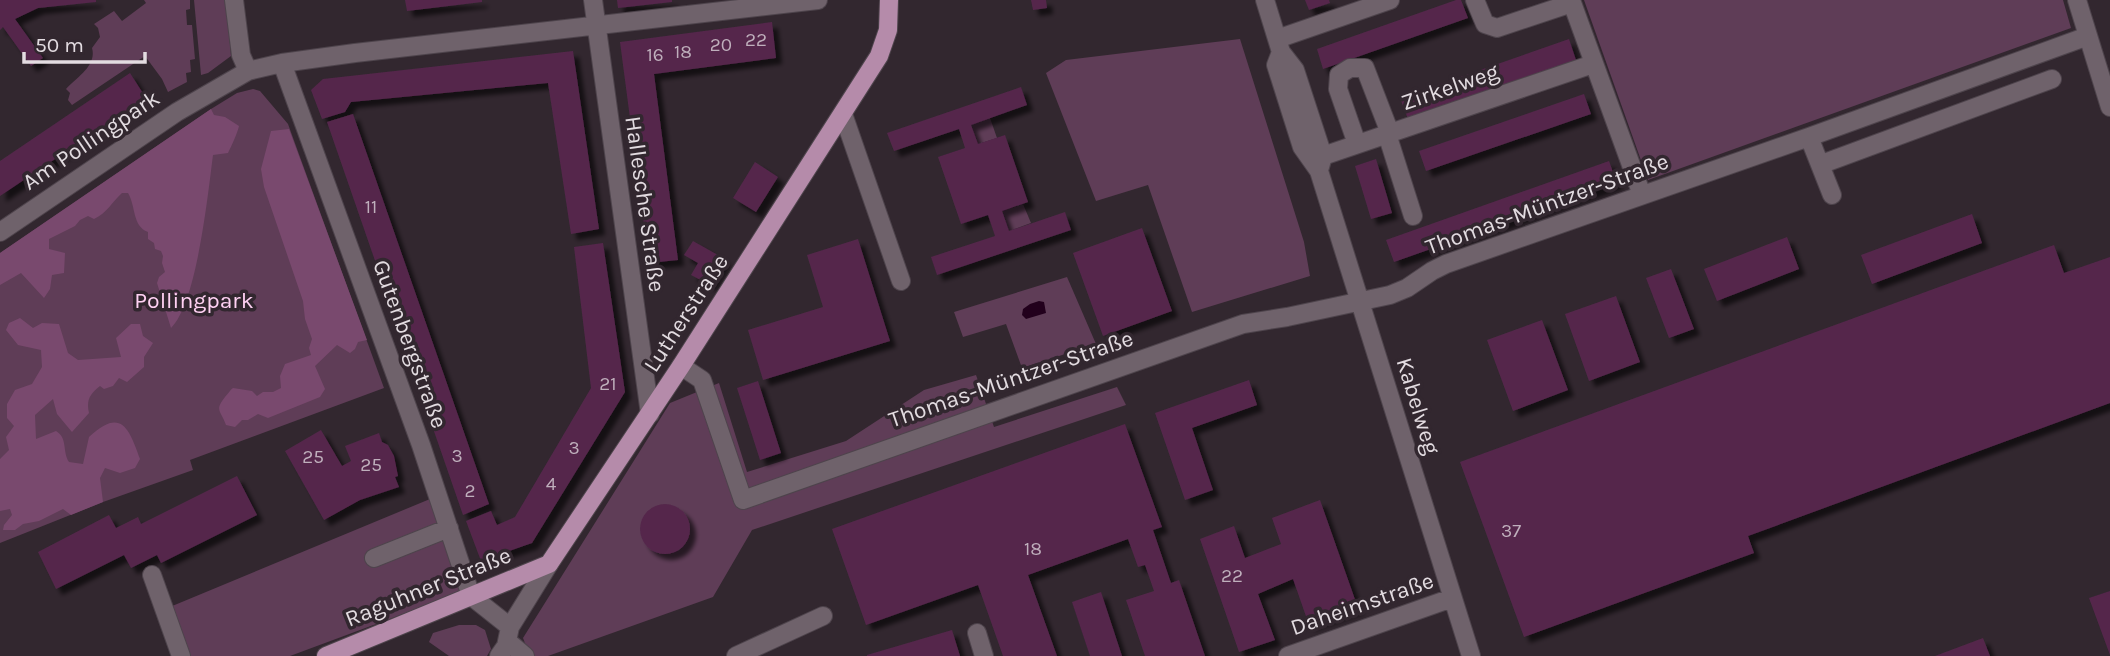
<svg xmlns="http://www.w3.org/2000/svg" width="2110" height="656" font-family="Karla,sans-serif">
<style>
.green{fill:#5f3d57}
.forest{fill:#79496e}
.water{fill:#22001c}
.building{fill:#54274b;filter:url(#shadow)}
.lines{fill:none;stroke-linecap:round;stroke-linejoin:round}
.minor-casing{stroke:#4e444c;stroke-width:20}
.major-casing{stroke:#4e444c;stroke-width:20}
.minor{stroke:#6f626b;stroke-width:18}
.major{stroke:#b58baa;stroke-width:18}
.labels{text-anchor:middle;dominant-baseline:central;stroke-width:7;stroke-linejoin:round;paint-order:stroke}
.number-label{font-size:19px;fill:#bfafbc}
.street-label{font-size:23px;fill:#e3dce1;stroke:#32272f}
.park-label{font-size:23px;fill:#ffd1f3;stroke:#32272f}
</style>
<defs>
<filter id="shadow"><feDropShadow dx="6" dy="6" stdDeviation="2" flood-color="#0009"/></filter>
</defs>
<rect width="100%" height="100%" fill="#32272f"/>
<path class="green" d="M144 0H190V9L186 10 187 25H192L195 59 190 60 191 72 186 73 187 82 168 92 162 79 145 56 72 105 68 100 70 93 66 89C77 77 97 66 92 48L100 37 98 28 94 24 114 11 122 21 146 3Z
M194 0H226L231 56 208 73 201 75Z
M1584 0H2063L2071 28 1648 180Z
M1240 39 1304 242 1310 276 1192 312 1148 185 1096 201 1046 73 1066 60Z
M253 89 260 91 288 124 384 388 190 460 193 470 103 502 0 543V253L211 109 237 93Z
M990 118 997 138 978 144 971 125Z
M1023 204 1031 223 1009 231 1002 211Z
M1067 277 1096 344 1022 368 1006 324 963 337 954 312Z
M976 375 994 427 1117 387 1126 405 752 530 713 597 548 656H530L523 638 670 403 719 383 747 472 846 441 924 390Z
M430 499 465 591 290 656H182L165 609Z
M459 625H476L485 630 491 649 487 656H449L429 642 433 633Z"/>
<path class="forest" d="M211 109 214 115 225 117 239 126C237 134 232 145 228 153L213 155C208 193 197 303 171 328L157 283 159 277 165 272 162 263 163 256 161 251 155 249 154 243 148 239V232C132 226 136 206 128 193H122C112 202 107 213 94 219L88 216 80 220 75 226 49 239V249L65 253 64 273 52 275 50 289 44 298 21 273 0 285V253Z
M289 129 367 340 358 342 355 349 350 353 337 345 315 366 325 389 320 397 268 418 258 414 248 420H242L235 427 226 425C221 410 214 411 225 397 228 394 230 390 233 388L252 391 257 396 263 392H273L281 388 280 376 285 364 311 355 309 348 312 339 305 319 303 301 264 187 261 169 271 131Z
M20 318 33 328 42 323 59 324 68 353 78 360 121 357 116 338 131 324H140L143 336 153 343 144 357V367L127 382 119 378 113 386 104 389 100 386C90 394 86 400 89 413L72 432 57 414 53 399 35 415 36 439 56 431C68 438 62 451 69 462L83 464 89 437C121 407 129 428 140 459L135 468 120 473 105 468 100 478 103 502 71 515 63 509 39 521 23 524 15 530H3L4 525 12 515 10 509 0 511V459L9 450 6 437 14 426 7 418V404L15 390 32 384 42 367 41 350 18 345 6 330 9 323Z"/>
<path class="water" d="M1039 301 1044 302 1046 313 1026 319 1022 315 1023 309 1030 304Z"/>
<path class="building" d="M0 0H96V2L38 8 15 19 43 58 31 66 3 27 0 30Z
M405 0H482V2L407 11Z
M617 0H672V2L618 8Z
M1031 0H1046L1047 8 1033 10Z
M1305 0H1329L1330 3 1309 10Z
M1456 0H1461L1468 18 1323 69 1317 49Z
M772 22 776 58 654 74 678 260 649 263 620 42Z
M1569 39 1576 60 1408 119 1400 98Z
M573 51 599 229 571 234 548 83 351 102 345 112 322 119 311 90 323 79Z
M130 73 146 98 0 196V161Z
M1021 87 1027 105 971 125 978 144 1005 135 1028 202 1002 211 1009 231 1065 212 1071 230 937 275 931 257 995 236 988 215 961 224 938 157 965 148 959 129 894 151 887 133Z
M1584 94 1591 114 1426 171 1419 151Z
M353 114 489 504 463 515 327 122Z
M1376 159 1392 213 1371 219 1355 166Z
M1609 161 1617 183 1394 262 1386 240Z
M755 162 778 177 756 212 733 198Z
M1972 214 1982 243 1872 284 1861 255Z
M1142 228 1172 311 1103 336 1073 253Z
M1787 237 1799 269 1717 301 1704 269Z
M858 239 890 341 763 380 748 330 823 307 807 255Z
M693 241 725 259 710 285 691 275 698 263 684 255Z
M603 243 625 392 532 543 481 561 466 521 491 511 497 525 515 517 591 388 574 247Z
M2054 245 2064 273 2110 257V403L1748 536 1754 553 1524 637 1460 462Z
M1671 269 1694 329 1669 338 1646 278Z
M1616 296 1640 362 1589 381 1565 314Z
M1542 320 1568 390 1513 411 1487 340Z
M1249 380 1257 405 1192 428 1213 490 1185 500 1155 413Z
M758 381 781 453 760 460 737 388Z
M1125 424 1162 527 1153 530 1171 583 1179 580 1205 656H1145L1126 600 1154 591 1145 565 1138 567 1128 539 1028 575 1057 656H1003L978 585 866 625 832 529Z
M321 430 342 466 351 461 345 446 379 433 382 442 388 445 394 456 398 476 395 477 399 487 360 500 324 520 285 451Z
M237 476 257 515 161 563 157 555 131 568 124 555 56 589 38 552 109 515 116 528 138 517 141 524Z
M1320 500 1358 608 1309 625 1293 579 1258 594 1275 640 1239 652 1200 539 1234 526 1245 558 1281 544 1272 518Z
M640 529a25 25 0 1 1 50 0a25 25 0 1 1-50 0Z
M2110 591V655L2089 598Z
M1101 592 1122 656H1090L1072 602Z
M952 630 960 656H867V655Z
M1983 638 1990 656H1935Z"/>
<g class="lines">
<g class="minor-casing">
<path id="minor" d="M234 0 241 55 248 71
M593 0 650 414
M1265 0 1281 52 1295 70 1323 156 1320 167
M1475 0 1485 24 1497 28 1572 3
M1571 0 1642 195
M2077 0 2110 107
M1277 39 1390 0
M1281 52 1276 65 1302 147 1319 171 1471 656
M282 63 421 445 471 596 510 627
M843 114 901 281
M1387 134 1413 216
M1809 137 1832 195
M1357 144 1338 89 1339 75 1350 68H1365L1390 133
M1323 156 1593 64
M1822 164 2052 79
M0 232 177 112 248 71 282 63 355 53 818 0
M681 366 702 380 743 500 1243 324 1287 317 1390 295 1407 288 1432 271 1446 264 1809 137 2088 36
M374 558 449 528
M152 575 181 656
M977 633 984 656
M506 646 510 627 549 564
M499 656 506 646 512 645 525 656
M736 656 823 616
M1288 656 1452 598"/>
</g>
<g class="major-casing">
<path id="major" d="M326 656 549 564 681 366 879 56 888 30 889 0"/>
</g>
<use href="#minor" class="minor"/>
<use href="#major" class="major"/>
</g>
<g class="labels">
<g class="number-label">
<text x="756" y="40">22</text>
<text x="721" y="45">20</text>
<text x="683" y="52">18</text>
<text x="655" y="55">16</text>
<text x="371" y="207">11</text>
<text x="608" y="384">21</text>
<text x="574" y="448">3</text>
<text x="457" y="456">3</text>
<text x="313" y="457">25</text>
<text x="371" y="465">25</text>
<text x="551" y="484">4</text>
<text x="470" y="491">2</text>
<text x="1511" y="531">37</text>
<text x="1033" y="549">18</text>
<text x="1232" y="576">22</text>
</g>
<g class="street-label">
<text transform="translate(1450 87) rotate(-19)">Zirkelweg</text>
<text transform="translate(91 140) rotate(-34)">Am Pollingpark</text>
<text transform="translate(645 204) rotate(82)">Hallesche Straße</text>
<text transform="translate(1547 204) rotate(-20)">Thomas-Müntzer-Straße</text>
<text transform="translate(686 313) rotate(-57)">Lutherstraße</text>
<text transform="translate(410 344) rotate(70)">Gutenbergstraße</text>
<text transform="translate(1011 379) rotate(-19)">Thomas-Müntzer-Straße</text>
<text transform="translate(1418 406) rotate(73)">Kabelweg</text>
<text transform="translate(428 587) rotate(-22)">Raguhner Straße</text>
<text transform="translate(1362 604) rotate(-19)">Daheimstraße</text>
</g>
<g class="park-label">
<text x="194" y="300">Pollingpark</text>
</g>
</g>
<path d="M24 52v10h121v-10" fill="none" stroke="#e3dce1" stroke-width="3.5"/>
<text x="35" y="52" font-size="21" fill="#e3dce1" stroke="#32272f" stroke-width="5" paint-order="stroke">50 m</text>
</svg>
